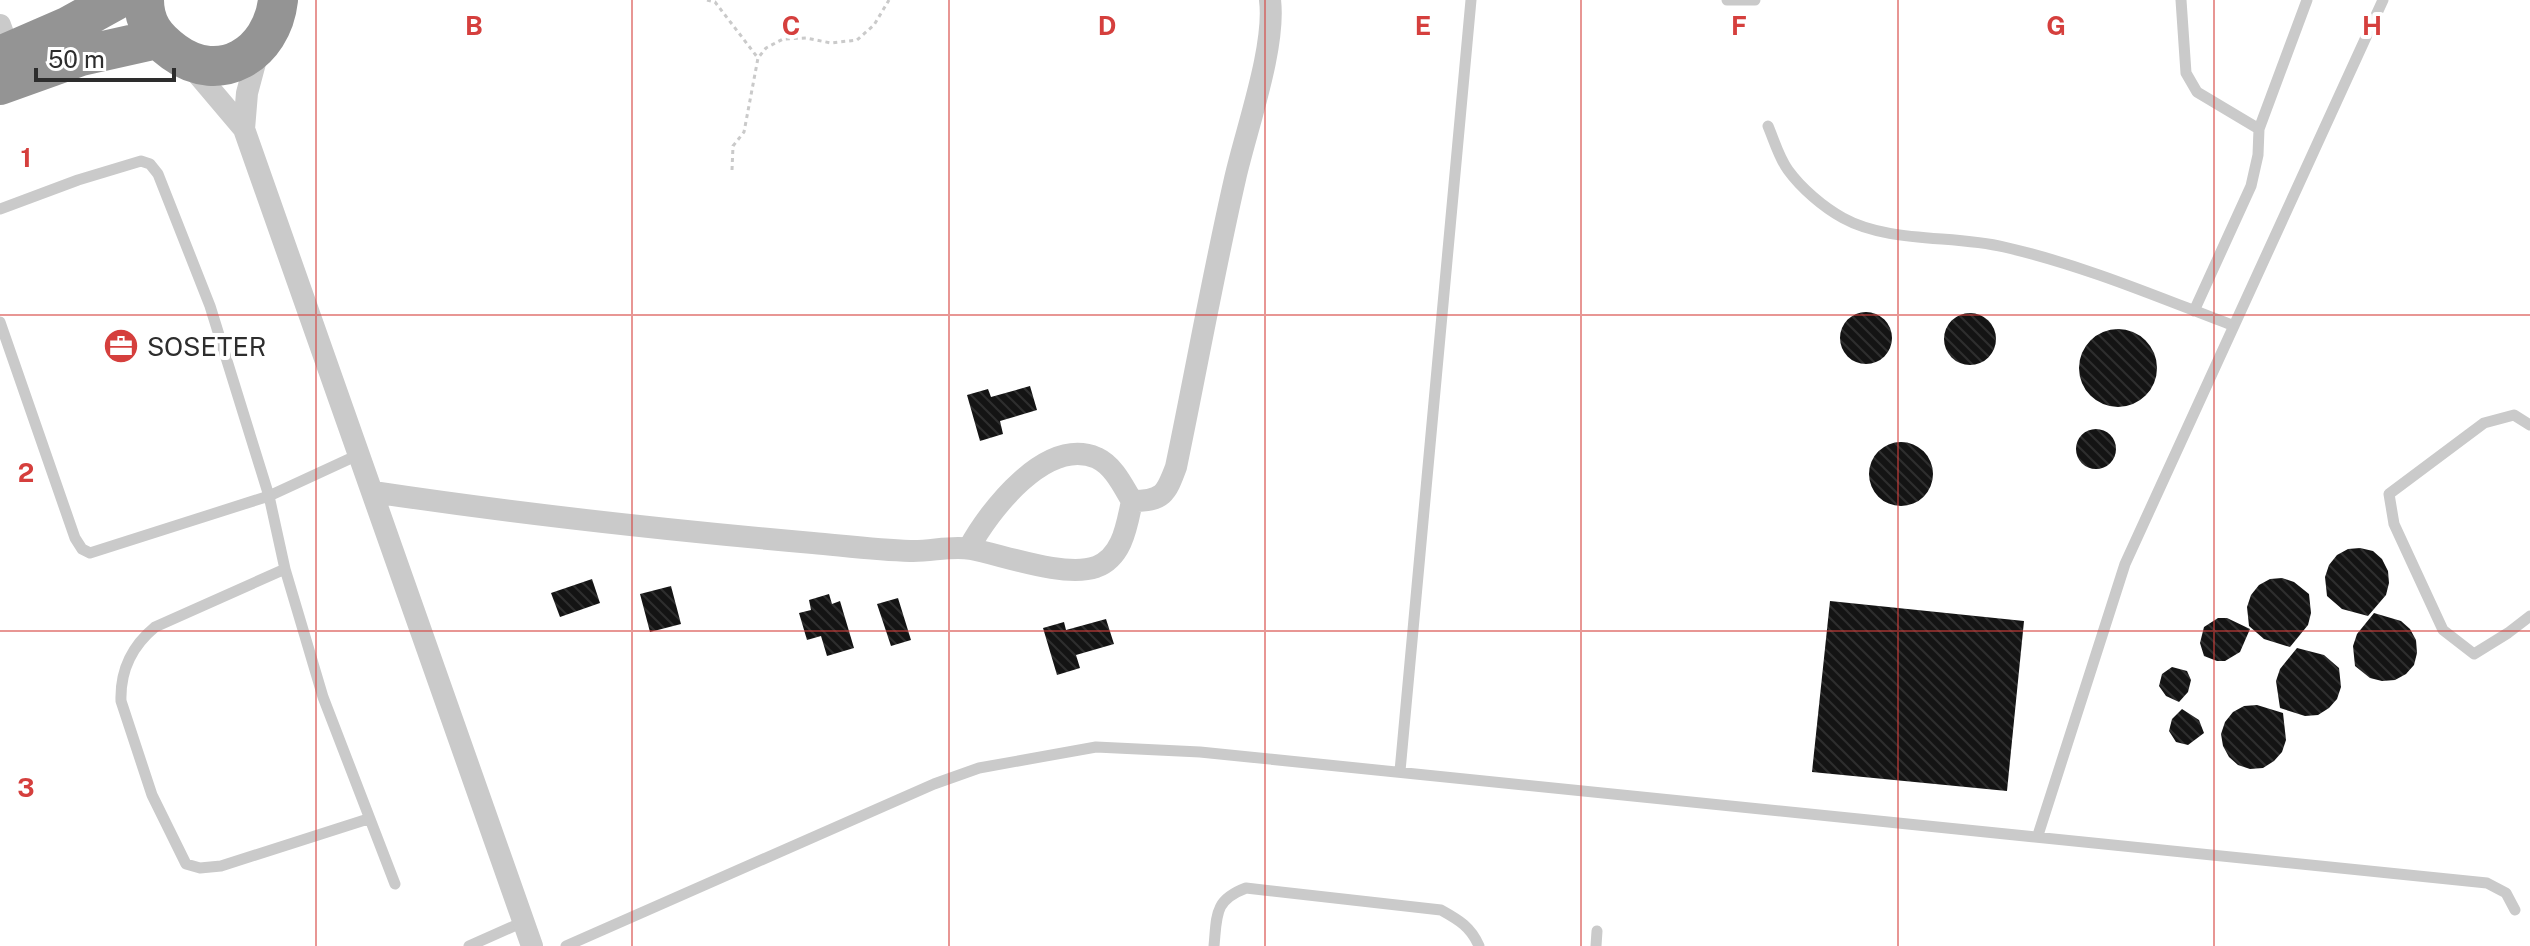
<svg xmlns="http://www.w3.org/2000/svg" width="2530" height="946" font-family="'Public Sans',sans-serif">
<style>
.building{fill:url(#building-back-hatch)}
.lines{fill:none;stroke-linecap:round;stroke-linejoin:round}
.path{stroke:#cacaca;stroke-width:3;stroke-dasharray:4 4;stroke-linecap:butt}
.lane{stroke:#cacaca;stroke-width:11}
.street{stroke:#cacaca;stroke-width:22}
.highway{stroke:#949494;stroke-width:40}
.grid{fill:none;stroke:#d53f3d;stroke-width:2;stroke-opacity:0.55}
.labels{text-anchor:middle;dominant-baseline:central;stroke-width:8;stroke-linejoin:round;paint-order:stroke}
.poi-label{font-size:26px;fill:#2d2d2d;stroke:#fff;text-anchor:start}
.grid-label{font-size:26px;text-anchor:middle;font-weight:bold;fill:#d53f3d;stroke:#fff;stroke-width:8;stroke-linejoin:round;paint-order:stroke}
</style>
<defs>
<pattern id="building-back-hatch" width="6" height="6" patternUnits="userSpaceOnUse" patternTransform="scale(2)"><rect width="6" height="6" fill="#141414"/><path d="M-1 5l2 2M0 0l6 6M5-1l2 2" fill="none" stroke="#2e2e2e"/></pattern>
</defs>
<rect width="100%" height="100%" fill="#fff"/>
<path class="building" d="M1840 338a26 26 0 1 1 52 0a26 26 0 1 1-52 0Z
M1944 339a26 26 0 1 1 52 0a26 26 0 1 1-52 0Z
M2079 368a39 39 0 1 1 78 0a39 39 0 1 1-78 0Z
M1030 386 1037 410 1000 421 1003 434 980 441 967 395 988 389 991 397Z
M2076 449a20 20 0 1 1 40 0a20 20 0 1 1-40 0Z
M1869 474a32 32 0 1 1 64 0a32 32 0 1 1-64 0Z
M2360 548 2373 551 2382 559 2388 571 2389 583 2386 595 2368 616 2342 609 2327 596 2325 577 2329 565 2337 555 2348 549Z
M2282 578 2294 582 2309 594 2311 613 2308 625 2290 647 2264 639 2249 626 2247 607 2251 595 2259 585 2270 579Z
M592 579 600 603 560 617 551 593Z
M671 586 681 624 650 632 640 594Z
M829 594 832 604 840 601 854 648 827 656 821 636 807 640 799 613 811 610 809 600Z
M898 598 911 640 891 646 877 604Z
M1830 601 2024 621 2007 791 1812 772Z
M2374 613 2401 621 2410 629 2416 640 2417 653 2414 665 2406 674 2395 680 2382 681 2370 678 2355 666 2353 646 2357 634Z
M2218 618H2227L2250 629 2240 652 2225 661H2217L2204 656 2200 643 2204 627Z
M1106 619 1114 644 1076 655 1080 668 1057 675 1043 628 1064 622 1066 630Z
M2297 648 2324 655 2339 668 2341 687 2337 699 2329 708 2318 715 2305 716 2280 708 2276 681 2280 669Z
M2172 667 2187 671 2191 680 2188 692 2179 702 2166 696 2159 686 2162 674Z
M2257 705 2283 713 2286 740 2282 752 2274 761 2263 768 2250 769 2238 765 2229 757 2223 746 2221 734 2225 722 2233 712 2244 706Z
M2182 709 2199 720 2204 733 2188 745 2176 742 2169 731 2172 719Z"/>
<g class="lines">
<path class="path" d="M707 0 715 2 758 58
M732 170 733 146 744 132 758 58 766 48 783 39 806 38 831 43 857 40 874 25 889 0"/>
<path class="lane" d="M1727 0H1755
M2181 0 2186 73 2197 92 2259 129
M1768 126C1774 140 1779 158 1788 170 1801 188 1823 207 1843 218 1888 243 1953 235 2004 247 2083 265 2158 297 2234 326
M0 209 78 180 141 161 150 164 158 174 210 306 269 496 285 569 323 697 395 884
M2194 311 2251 186 2258 155 2259 129 2307 0
M0 322 75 538 82 549 90 553 269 496 360 454
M2530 425 2514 415 2484 423 2389 494 2394 524 2443 630 2474 654 2508 633 2530 616
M285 569 155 627C132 646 120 671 121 701L152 795 186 864 200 868 221 866 368 819
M1400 771 1471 0
M2038 835 2125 564 2383 0
M469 946 523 922
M566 946 934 784 979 768 1096 747 1200 752 2487 883 2506 893 2515 910
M1214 946C1217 915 1214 900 1246 888L1441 910C1459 920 1471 927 1479 946
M1596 946 1597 931"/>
<path class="street" d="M0 25 10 53
M189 64 244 129 532 946
M244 129 247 93 259 48
M373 492C519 514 666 530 813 543 846 546 878 550 910 551 930 552 952 545 971 549 1003 555 1064 578 1096 567 1123 557 1127 524 1132 501 1123 486 1114 466 1097 458 1046 436 989 511 969 548
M1132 501C1163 501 1166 494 1176 467 1196 371 1213 275 1235 179 1246 130 1276 47 1270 0"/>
<path class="highway" d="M144 0C144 24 155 38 174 52 220 86 272 54 278 0
M0 56 69 26 116 0
M0 85 81 56 157 39"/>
</g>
<path class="grid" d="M316 0V946M632 0V946M949 0V946M1265 0V946M1581 0V946M1898 0V946M2214 0V946M0 315H2530M0 631H2530"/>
<defs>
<g id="office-disc" transform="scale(1.8)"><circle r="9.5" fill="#d53f3d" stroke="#fff"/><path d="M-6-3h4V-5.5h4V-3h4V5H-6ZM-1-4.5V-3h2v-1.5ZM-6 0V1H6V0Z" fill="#fff"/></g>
</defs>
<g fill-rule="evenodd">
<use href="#office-disc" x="121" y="346"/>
</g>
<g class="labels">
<g class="poi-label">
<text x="147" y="346">SOSETER</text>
</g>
</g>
<g class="grid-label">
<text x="474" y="35">B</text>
<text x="791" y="35">C</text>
<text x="1107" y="35">D</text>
<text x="1423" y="35">E</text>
<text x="1739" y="35">F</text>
<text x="2056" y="35">G</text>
<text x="2372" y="35">H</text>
<text x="26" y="167">1</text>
<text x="26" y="482">2</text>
<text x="26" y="797">3</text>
</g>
<path d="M36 68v12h138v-12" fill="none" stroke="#2d2d2d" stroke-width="4"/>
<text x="48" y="68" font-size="24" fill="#2d2d2d" stroke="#ffffff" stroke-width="6" paint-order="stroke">50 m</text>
</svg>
